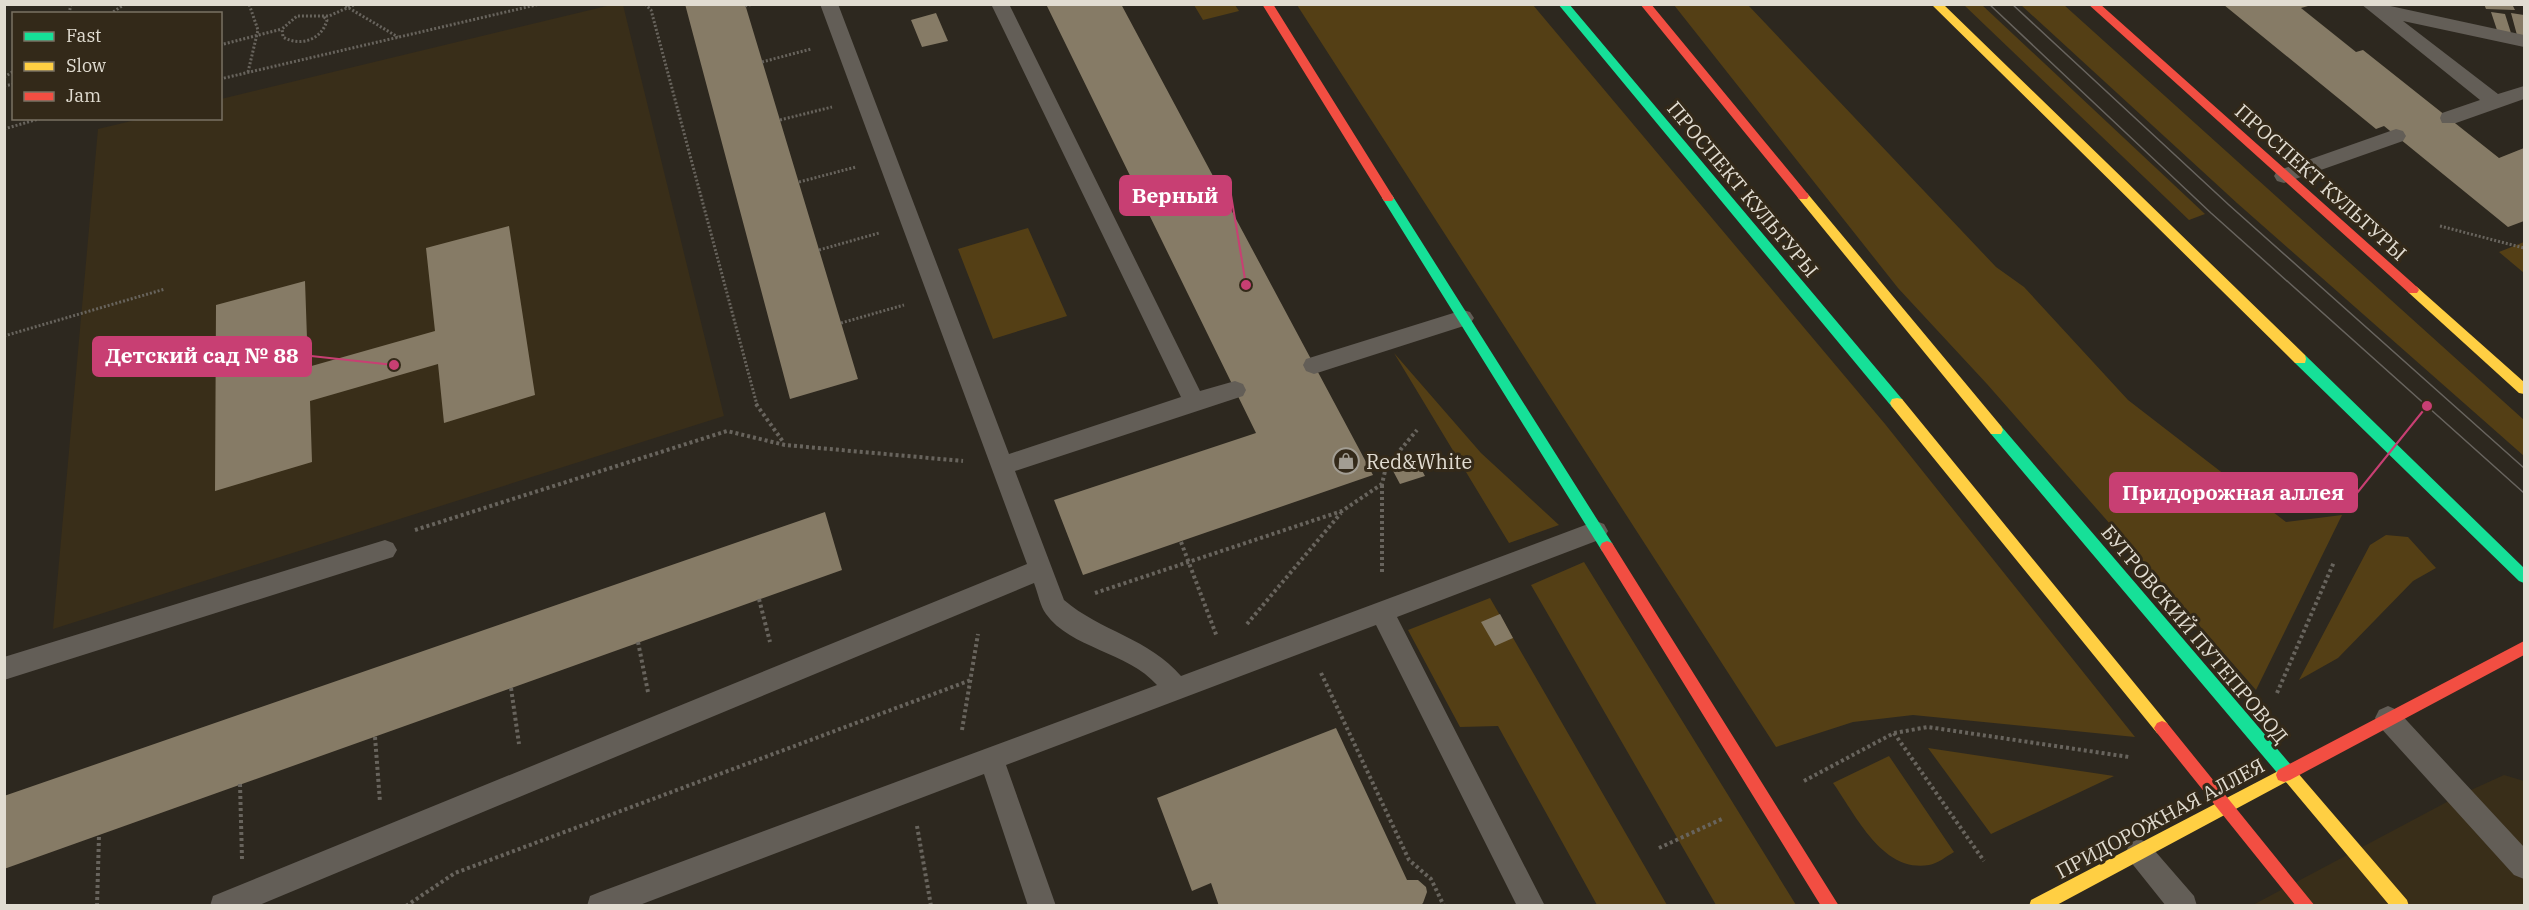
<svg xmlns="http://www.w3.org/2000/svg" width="2529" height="910" font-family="'IBM Plex Serif',serif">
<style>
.built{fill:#392e19}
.green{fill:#543f15}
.building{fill:#867b66}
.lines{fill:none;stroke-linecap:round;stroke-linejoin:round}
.path-far1{stroke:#68645d;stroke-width:3;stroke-dasharray:2 2;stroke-linecap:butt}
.path{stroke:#68645d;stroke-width:4;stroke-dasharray:3 3;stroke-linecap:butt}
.lane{fill:#635e57;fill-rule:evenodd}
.fast{fill:#16e098;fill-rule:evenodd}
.slow{fill:#ffcf43;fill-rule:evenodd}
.jam{fill:#f24e42;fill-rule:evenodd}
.tram{stroke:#68645e;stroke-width:1.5}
.labels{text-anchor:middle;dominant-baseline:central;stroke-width:6;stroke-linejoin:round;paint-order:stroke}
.street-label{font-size:20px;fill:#e1dcd1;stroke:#332919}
.poi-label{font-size:20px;fill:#e1dcd1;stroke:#332919;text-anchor:start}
.leader{fill:none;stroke:#c83f73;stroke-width:2}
.callout-dot{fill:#c83f73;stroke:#332919;stroke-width:2}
.callout{fill:#c83f73;stroke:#c83f73;stroke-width:2}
.callout-label{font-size:21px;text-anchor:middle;font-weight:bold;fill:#fff}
</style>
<rect width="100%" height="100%" fill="#2d281f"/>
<path class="built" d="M611 5H623L724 416 53 629 98 129 140 119 220 118 221 99Z
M2504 775 2524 781V905L2251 906 2460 795Z"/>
<path class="green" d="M1194 5H1235L1239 11 1203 20Z
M1297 5H1533L1885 424 2135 737 1913 715 1853 722 1776 747Z
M1674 5H1748L1996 267 2024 287 2128 400 2286 522 2342 515 2256 690 1987 384 1898 288Z
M1964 5H1982L2205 214 2189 220Z
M2021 5H2064L2524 420V456L2237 203Z
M1028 228 1067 316 993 339 958 249Z
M2524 242V273L2499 252Z
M1394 353 1481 453 1559 525 1509 543Z
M2386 535 2408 537 2436 568 2413 581 2338 658 2299 680 2370 545Z
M1584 562 1796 905H1716L1531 585Z
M1490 598 1667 905H1597L1498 726 1460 727 1408 630Z
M1928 748 2114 776 1991 834Z
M1889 756 1954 852C1947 856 1937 864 1929 865 1882 873 1856 815 1833 783Z"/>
<path class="building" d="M685 4H745L858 379 790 399Z
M1046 4H1121L1373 475 1083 575 1054 500 1256 433Z
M2484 4H2512L2515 10 2486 9Z
M2224 5H2306L2308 6 2301 8 2356 52 2363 50 2499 158 2524 148V221L2508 227 2384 126 2376 129Z
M2491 12 2505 14 2511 33 2497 30Z
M936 13 948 41 922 47 911 20Z
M2511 13 2524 15V36L2517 35Z
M509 226 535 395 444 423 438 364 310 401 312 462 215 491 216 305 305 281 308 367 435 331 426 248Z
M1417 461 1425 476 1400 484 1392 469Z
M825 512 842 570 4 869V796Z
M1500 614 1513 638 1495 646 1481 622Z
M1336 728 1407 880H1418L1426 887 1427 892 1423 903 1420 906H1219L1211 883 1192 891 1157 798Z"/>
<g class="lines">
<path class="path-far1" d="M342 4 398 37
M645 4 651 10 757 405
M745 6 753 4
M69 14 71 4
M110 14 125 4
M324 17 327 20C322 40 300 47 283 37L282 29 297 16H329L356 4
M220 45 282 29
M762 62 811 49
M248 72 258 30 249 4
M4 77 14 71
M220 79 540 4
M4 86 14 84
M780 120 832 107
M4 129 42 118
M799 182 856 167
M2440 226 2524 248
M819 250 879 233
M841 323 904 305
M4 336 165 289"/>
<path class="path" d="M756 404 784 443
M1382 485V573
M415 530 727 431 785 445 963 461
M1181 542 1217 637
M1095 593 1342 511 1382 484 1386 467 1417 430
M759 599 770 642
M1247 624 1341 513
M638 642 648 692
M1321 673 1409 860 1431 879 1444 906
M511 688 519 744
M2277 693 2334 562
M962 730 978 634
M1894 733 1928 727 2129 757
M375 737 380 802
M1804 781 1894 733 1984 861
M240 784 242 859
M917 826 931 906
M1659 848 1724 818
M97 906 99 835
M406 906 455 873 971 680"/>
<path class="lane" d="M820 4H838L1009 454 1181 397 991 4H1009L1200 391 1235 381 1243 384 1246 390 1243 396 1015 471 1064 600C1100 631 1150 639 1181 676L1588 524 1596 521 1604 524 1608 531 1604 538 1397 617 1545 906H1517L1376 625 1006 765 1056 906H1028L984 774 637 906H587L590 896 600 892 1157 685C1128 652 1070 648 1046 614 1040 606 1038 593 1034 583L257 906H210L213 896 1027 564Z
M2361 4H2381L2524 35V47L2403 21 2498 94 2524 86V99L2456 123H2442L2440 118 2442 113 2480 100Z
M2396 129 2403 131 2406 136 2403 141 2284 183 2277 181 2274 176 2277 171Z
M1463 310 1470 312 1474 318 1470 324 1314 374 1306 371 1303 365 1306 359Z
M385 540 393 543 397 550 393 557 4 680V657Z
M2388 706 2397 710 2524 847V879L2514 875 2379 726 2375 718 2379 710Z
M2139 839 2148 843 2194 896 2197 906H2166L2130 861 2126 852 2130 843Z"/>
<path class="fast" d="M1558 4H1569L1902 399 1904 403 1902 407H1892Z
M1388 194 1392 195 1612 543 1614 547 1612 551 1607 553 1602 551 1384 201 1382 198Z
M2300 354 2305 355 2524 568V583L2519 581 2295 363 2294 359Z
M1996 425 2001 426 2297 772 2299 777 2297 782 2291 784 2285 782 1991 434 1989 430 1991 426Z"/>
<path class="slow" d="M1931 4H1943L2305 355 2306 359 2305 363H2295Z
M1803 192 1807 193 2001 426 2003 430 2001 434H1991L1799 199 1797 196 1799 193Z
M2413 285 2417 287 2524 382V394L2519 393 2409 293 2407 290 2409 287Z
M1897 398 1902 399 2167 723 2170 728 2167 733 2162 735 2157 733 1892 407 1890 403 1892 399Z
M2284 768 2297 772 2407 900 2409 906H2390L2286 782 2055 906H2029L2031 900Z"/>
<path class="jam" d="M1262 4H1273L1392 195 1394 198 1392 201H1384Z
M1640 4H1651L1807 193 1809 196 1807 199H1799Z
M2088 4H2100L2417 287 2419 290 2417 293H2409Z
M1607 541 1612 543 1839 906H1821L1602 551 1600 547 1602 543Z
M2524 641V655L2290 780 2284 782 2278 780 2276 775 2278 770Z
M2162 721 2167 723 2315 906H2296L2157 733 2154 728 2157 723Z"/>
<path class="tram" d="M1989 4 2211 213 2524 493
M2012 4 2229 205 2524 468"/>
</g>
<defs>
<g id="shop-ring" transform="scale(1.35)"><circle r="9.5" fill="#332919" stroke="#a29d93" stroke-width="1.5"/><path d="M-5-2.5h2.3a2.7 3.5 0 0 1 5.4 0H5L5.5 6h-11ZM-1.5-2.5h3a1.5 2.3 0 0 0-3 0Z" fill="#a29d93"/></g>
</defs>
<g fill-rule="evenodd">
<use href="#shop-ring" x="1346" y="461"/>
</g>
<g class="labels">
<g class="street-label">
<text transform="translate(2321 182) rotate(42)">ПРОСПЕКТ КУЛЬТУРЫ</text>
<text transform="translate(1743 189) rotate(50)">ПРОСПЕКТ КУЛЬТУРЫ</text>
<text transform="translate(2195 634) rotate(50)">БУГРОВСКИЙ ПУТЕПРОВОД</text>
<text transform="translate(2160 818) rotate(-28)">ПРИДОРОЖНАЯ АЛЛЕЯ</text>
</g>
<g class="poi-label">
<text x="1366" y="461">Red&amp;White</text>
</g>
</g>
<path class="leader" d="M1246 285L1231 195M394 365L311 356M2427 406L2357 493"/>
<g class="callout-dot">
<circle cx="1246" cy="285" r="6"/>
<circle cx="394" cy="365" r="6"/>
<circle cx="2427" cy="406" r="6"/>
</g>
<g class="callout">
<rect x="1120" y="176" width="111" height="39" rx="6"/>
<rect x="93" y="337" width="218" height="39" rx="6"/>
<rect x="2110" y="473" width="247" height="39" rx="6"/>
</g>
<g class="callout-label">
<text x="1175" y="203">Верный</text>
<text x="202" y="363">Детский сад № 88</text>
<text x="2233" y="500">Придорожная аллея</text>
</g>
<rect width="2529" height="910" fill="none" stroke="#e1dcd1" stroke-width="12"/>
<rect x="12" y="12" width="210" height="108" fill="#332919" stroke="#797163" stroke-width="1.5"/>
<rect x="24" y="32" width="30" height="9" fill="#16e098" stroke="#797163" stroke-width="1.5"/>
<text x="66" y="42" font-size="18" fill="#e1dcd1">Fast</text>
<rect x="24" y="62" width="30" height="9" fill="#ffcf43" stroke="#797163" stroke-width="1.5"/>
<text x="66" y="72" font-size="18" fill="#e1dcd1">Slow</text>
<rect x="24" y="92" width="30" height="9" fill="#f24e42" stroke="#797163" stroke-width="1.5"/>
<text x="66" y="102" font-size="18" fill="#e1dcd1">Jam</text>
</svg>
